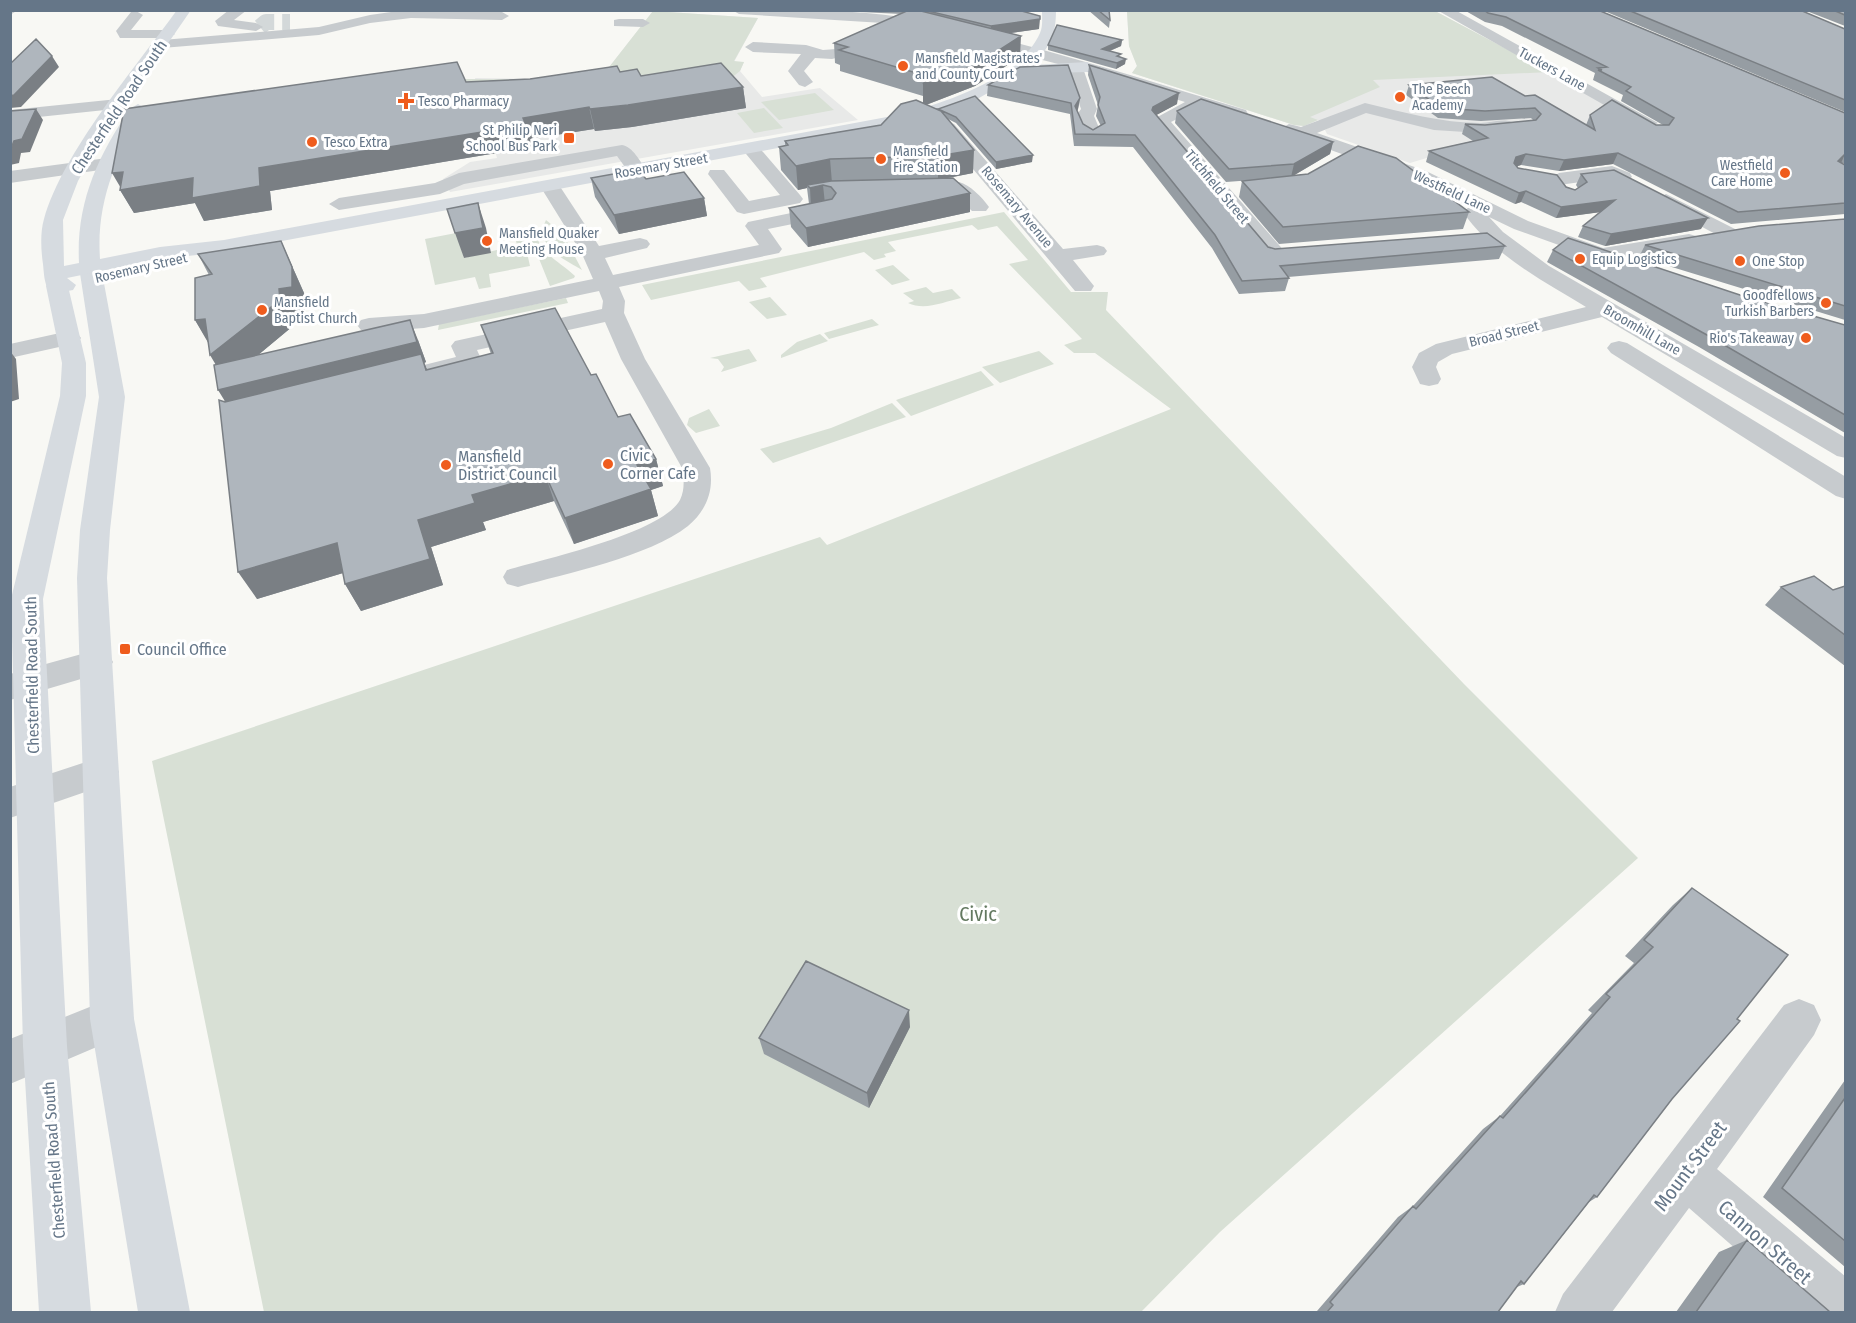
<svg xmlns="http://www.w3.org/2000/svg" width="1856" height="1323" font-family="'Fira Sans Condensed',sans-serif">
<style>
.built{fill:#e8e9e8}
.green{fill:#d8e0d5}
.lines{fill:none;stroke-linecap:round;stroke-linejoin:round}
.minor-tunnel{stroke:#d3d8d9;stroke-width:16;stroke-dasharray:16 8;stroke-linecap:butt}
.minor{fill:#c7cbce;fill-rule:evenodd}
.major{fill:#d6dbe0;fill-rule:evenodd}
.highway{fill:#d6dbe0;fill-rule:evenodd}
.wall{fill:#969da3}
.shaded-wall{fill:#7a7f84}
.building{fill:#afb6bd;stroke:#7a7f84;stroke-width:1.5}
.poi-dot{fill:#ef5c1d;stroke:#fff;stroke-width:2}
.labels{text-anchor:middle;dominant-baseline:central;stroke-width:6;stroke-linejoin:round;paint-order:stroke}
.far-poi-label{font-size:14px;fill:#657688;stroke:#fff;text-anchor:start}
.far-street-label{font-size:14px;fill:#657688;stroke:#fff}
.street-label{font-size:16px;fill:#657688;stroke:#fff}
.poi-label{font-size:16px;fill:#657688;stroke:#fff;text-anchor:start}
.near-park-label{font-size:20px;fill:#637960;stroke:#fff}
.near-street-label{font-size:20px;fill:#657688;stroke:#fff}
</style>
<rect width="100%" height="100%" fill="#f8f8f4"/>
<path class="built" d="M653 11 758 18 734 62H744L740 71 762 97 820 88 858 120 450 192 443 179 470 162 497 158 475 78 599 80Z
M1127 11H1435L1649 127 1453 150 1410 163 1327 134 1325 130 1333 125 1318 120 1304 126 1294 125 1132 73 1137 66 1129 46Z"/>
<path class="green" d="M653 11 758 18 734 61 744 62 740 71 725 83 473 105 463 79 599 80Z
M1127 11H1435L1550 72 1373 80 1380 87 1310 117 1318 120 1304 126 1294 125 1132 73 1137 66 1129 46Z
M815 93 834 110 779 120 761 102Z
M764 108 783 128 754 133 737 113Z
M1004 212 1071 292H1108L1106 310 1464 684 1638 858 1220 1232 1141 1312H264L152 761 820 537 827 545 1171 409 1095 353H1074L1064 345 1082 339 1009 264 1028 260 997 226 978 230 972 225 888 242 896 251 884 254 886 257 874 260 864 252 760 278 767 287 749 291 739 281 651 300 642 285Z
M546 220 563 234 582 270C565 260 533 245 546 220Z
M535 231C540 254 559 261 575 276L574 278 550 286 529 234Z
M456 233 464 258 517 245 515 237 523 235 530 266 489 274 491 287 479 289 475 277 435 285 425 239Z
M893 265 910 280 892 285 875 270Z
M926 287 933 293 952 289 961 298C943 302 925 311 908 303L914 301 903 293Z
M770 297 787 315 767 319 749 302Z
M566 298 568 303 438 330 439 324Z
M872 319 879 325 829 339 824 333Z
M820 334 828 341 781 358V355L797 342Z
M749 349 757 361 721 372 724 367 718 359 710 358Z
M1039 351 1054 364 1000 383 982 367Z
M981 371 994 385 911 416 896 400Z
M892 403 906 417 773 463 760 449 831 428Z
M709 409 720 426 696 433 687 425 689 418Z"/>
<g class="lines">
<path class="minor-tunnel" d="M260 27 266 22H290"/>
<path class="minor" d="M10 10H18L10 15Z
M229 10H247L234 20 256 23 263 27 256 31 218 26 215 21Z
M405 10 502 12 509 16 502 20 411 18 370 23 319 35 162 48 155 44 162 40 319 27 370 15Z
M732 10C794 10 858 8 918 20 1029 42 1139 78 1246 110L1248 114 1246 118 1240 119 1201 107 1171 122 1286 253 1282 257H1265L1152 120 1185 102 1084 71 1097 109 1094 116 1102 135 1093 140 1084 135 1076 116 1081 109 1066 66 918 28 883 23 739 14Z
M1437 10H1455L1658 123 1649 128 1643 127Z
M136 11 143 15 131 30H168L175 34 168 38H120L116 31 131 12Z
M619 19H643L650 23 643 27 614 26V20Z
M876 33 881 34 883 37 881 40 847 55 832 59 815 58 804 71 813 82 805 87 799 85 788 71 801 54 753 52 745 47 753 42 806 45 823 50 836 49Z
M118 99 126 104 124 108 10 120V110Z
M1365 103C1403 112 1441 123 1481 123 1492 123 1509 116 1517 126L1508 131 1481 133 1434 130 1366 113 1317 133 1426 171 1528 221 1603 248 1689 234 1696 236 1699 240 1696 244 1615 258 1606 262 1514 229 1489 217 1503 232 1549 266 1846 438V458L1837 456 1602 317 1452 354 1438 362 1436 367 1441 379 1438 384 1429 386 1420 384 1412 367 1419 353 1436 344 1586 307C1543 281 1492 254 1463 212L1469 207 1412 179 1283 133 1280 129 1289 124 1301 127Z
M942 120 954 124 1063 249 1097 245 1104 247 1107 251 1104 255 1073 260 1094 286 1091 291H1075L942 132 933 125 936 121Z
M751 144 757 145 800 195 803 199 800 203 744 214 737 212 708 174 710 170H724L749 201 780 195 742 149Z
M622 145C633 147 640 161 646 170L644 174H630L617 156 464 184 440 194 339 210 329 204 339 198 435 183 459 173Z
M107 158 114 160 116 164 114 168 10 183V171Z
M1612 166 1630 173 1632 177 1623 183 1610 178 1559 185 1550 179 1559 173Z
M550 180 557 182 599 246 640 238 647 240 650 244 647 248 605 258 613 275 759 245 745 226 748 222 825 206 832 208 835 212 832 216 768 229 782 249 779 253 619 287 625 301 624 313 645 359 710 468C714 491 706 511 688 526 648 557 567 573 518 587L507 584 503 577 507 570C545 559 662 533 680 500 685 490 684 478 682 468L621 359 605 322 477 350 482 361 479 366 429 378 420 376 417 371 420 366 456 357 451 346 455 341 602 309 603 301 599 291 424 328 369 332 361 330 357 325 361 320 369 318 424 314 593 279 582 254 540 186Z
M959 182C970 185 982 197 989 207L986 211H972L954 194 928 195 918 189 928 183Z
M1666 194 1735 229 1738 233 1735 237H1721L1659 204 1656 200Z
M69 331 77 333 81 338 77 343 10 358V344Z
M1619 341 1627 343 1846 477V499L1836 496 1611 353 1607 348 1611 343Z
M96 650 108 653 113 662 108 671 10 700V674Z
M101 757 114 762 119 772 114 782 10 818V787Z
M112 998 127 1004 134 1019 127 1034 10 1084V1039Z
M1799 999 1814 1005 1821 1020 1814 1035 1717 1169 1846 1277V1312H1808L1689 1208 1612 1312H1555L1563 1294 1784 1005Z"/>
<path class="major" d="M90 261 98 262 101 267 125 397 110 530 107 578 134 1019 190 1312H138L90 1019 77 578 80 530 99 397 79 267 82 262Z
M57 279 65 281 68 286 86 363V396L43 599 67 1046 91 1312H39L23 1046 11 599 60 396 62 363 46 286 49 281Z"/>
<path class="highway" d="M177 10H191L95 149 78 181 63 220 64 266 79 263C76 204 97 157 130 109L138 104 146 109C116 156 96 202 100 259L160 247 224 240 903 114C946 102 1020 78 1040 33 1043 27 1042 18 1042 10H1056C1056 36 1050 47 1032 65L1087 62 1095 67 1087 72 1021 74 979 98 905 124 224 252 160 259 67 278 76 285 73 290 57 293 49 291C44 283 44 273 43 264 41 251 40 232 44 219 63 152 135 68 177 10Z"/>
</g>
<path class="wall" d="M850 10H1018L1039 29 1010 33 1020 57 975 86 926 105 938 110 975 96 1032 162 996 169 956 123 948 119 973 173 947 178 970 212 808 247 791 227 789 208 809 204 807 188 798 190 781 170 779 147 785 146V141L881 125 923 103V96L840 71V65L835 63 834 43 902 14 860 12Z
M1088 10H1109L1110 20 1109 28Z
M1464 10H1598L1845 113V163H1842L1845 165V214L1731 224 1613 164 1559 171 1521 165 1517 166 1518 168 1575 190 1578 188 1576 185 1581 174 1701 229 1605 246 1578 237 1583 226 1600 212 1556 218 1521 202 1515 204 1426 162 1429 151 1473 141 1462 134 1465 124 1485 125 1533 120 1531 118 1481 121 1438 118 1406 95 1409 85 1525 96 1586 125 1590 115 1656 125H1663L1621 101 1623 95 1593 80 1595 73 1502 26 1485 22Z
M1602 10H1800L1845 29V112Z
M1804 10H1845V26Z
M1122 40 1121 46 1110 51 1121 57 1125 64 1116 69 1048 50V45Z
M1089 65 1177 104 1156 115 1268 247 1275 249 1505 246 1499 259 1288 277 1289 278 1285 291 1239 294 1212 248 1133 147 1074 146 1070 114 987 96 988 85 1080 98 1078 109 1077 111 1083 124 1093 130 1101 126 1096 116 1098 105 1088 75Z
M620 72 641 76 743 87 746 108 632 127 595 131 594 129 530 139 532 147 270 191 272 210 204 221 195 203 134 213 120 190 466 82 530 79Z
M1177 111 1333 142 1330 154 1293 176 1469 212 1463 229 1279 244 1239 197 1242 181 1253 180 1226 182 1175 123Z
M591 178 646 179 704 198 707 216 619 234 595 197Z
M1845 219V320L1639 257 1645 245Z
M281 241 304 293 305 313 292 315 293 326 258 355 418 340 426 362 424 363 427 370 491 354 481 325 591 375 618 417 656 459 663 486 651 490 658 516 574 544 554 501 483 522 486 530 431 547 443 585 361 611 345 584 343 573 257 599 225 402 216 364 209 343 195 320 209 275 198 254Z
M1553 250 1740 295 1845 325V433L1699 347 1547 262Z
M1845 586V666L1765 605 1781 587 1833 590Z
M1692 888 1672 1099 1597 1197 1589 1202 1524 1284 1517 1287 1498 1312H1319L1317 1311 1398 1217 1413 1206 1483 1129 1500 1116 1592 1013 1588 1010 1634 963 1625 956 1673 905Z
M910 1027 869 1108 764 1054 759 1038Z
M1845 1080V1267L1763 1197Z
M1747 1240 1830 1312H1676L1719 1252Z"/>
<path class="shaded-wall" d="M1040 19 1039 29 990 36 991 26Z
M1021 36 1020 57 975 86 923 106V84Z
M1122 40 1121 46 1102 54V49Z
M52 56 59 67 21 107 10 108V96Z
M1126 59 1125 64 1116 69 1117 63Z
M743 87 746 108 632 127 595 131 590 109Z
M1179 93 1177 104 1151 118 1153 107Z
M1080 98 1078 109 1074 117 1075 106Z
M589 107 594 129 530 139 532 147 270 191 272 210 204 221 195 203 134 213 120 190H122L112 173 123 172 193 178 259 168 523 118Z
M36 109 43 120 30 152 21 153 19 163 10 165V151L14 141Z
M1333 142 1330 154 1291 177 1294 164Z
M974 150 973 173 938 180V156Z
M1618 153 1613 164 1559 171 1564 160Z
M1526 154 1521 165 1512 168 1516 157Z
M1845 154 1841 163 1838 161Z
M1033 155 1032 162 996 169V162Z
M830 159 832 183 807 185V188L798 190 796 166Z
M823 185 825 204 811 207 810 188Z
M1526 191 1521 202 1515 204 1519 193Z
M970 193V212L808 247 806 228Z
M704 198 707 216 619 234 614 215Z
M1615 200 1609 211 1556 218 1561 207Z
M478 203 486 228 491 253 464 258 455 233Z
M1708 218 1701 229 1605 246 1611 234Z
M281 241 304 293 305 313 292 315 293 326 226 382 210 355 279 289Z
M205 319 210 346 195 320Z
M410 320 418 340 426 362 424 363 432 380 231 411 218 390Z
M10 351 16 359 19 399 10 402Z
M656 459 663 486 651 490 658 516 574 544 565 518 637 465Z
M545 474 554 501 483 522 486 530 431 547 443 585 361 611 345 584 418 520 472 495Z
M337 543 353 570 257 599 238 572Z
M909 1010 910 1027 869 1108 867 1093Z"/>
<path class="building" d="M909 10H917L1021 36 976 65 923 84 930 77 839 50 848 47 834 43Z
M935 10H1018L1040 16V19L991 26 932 12Z
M1098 10H1109L1110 20Z
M1484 10H1598L1845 113V154L1838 161 1845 165V203L1738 212 1618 153 1564 160 1526 154 1516 157 1514 163 1518 168 1557 175 1566 187 1575 190 1587 182 1581 174 1614 170 1708 218 1611 234 1583 226 1615 200 1561 207 1526 191 1519 193 1429 151 1488 138 1465 124 1485 125 1536 120 1541 114 1535 108 1485 111 1441 108 1409 85 1492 77 1525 96 1535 95 1595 130 1590 115 1612 100 1656 125H1669L1674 118 1626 91 1631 87 1598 70H1602L1598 68 1607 67 1506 17 1488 13Z
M1628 10H1800L1845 29V100Z
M1833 10H1845V15Z
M1057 25 1122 40 1102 49 1121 54 1117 56 1126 59 1117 63 1048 45Z
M36 39 52 56 14 95 10 96V64Z
M457 62 466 82 530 79 617 66 620 72 637 69 641 76 721 63 743 87 628 105 590 109 589 107 523 118 526 125 259 168 260 186 192 198 193 178 120 190 123 172 112 173 124 109Z
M1068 65 1080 98 1075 106 1083 124 1093 130 1105 123 1098 105 1100 97 1089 65 1179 93 1153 107 1152 110 1268 247 1275 249 1487 233 1505 246 1280 266 1289 278 1242 281 1215 235 1135 135 1075 134 1071 103 988 85 1020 67Z
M975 96 1033 155 996 162 956 117 938 109Z
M1201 99 1333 142 1294 164 1229 169 1177 111Z
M916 100 941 111 974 150 938 156 830 159 796 166 779 147 788 145 785 141 881 125 901 104Z
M36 109 22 139 14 141 10 151V111Z
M1358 146 1396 158 1469 212 1283 227 1242 181 1308 174Z
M630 171 641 173 646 179 684 172 704 198 614 215 591 178Z
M953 178 970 193 806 228 789 208 832 199 836 193 831 187 823 185 810 188 807 185 831 181Z
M478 203 483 228 455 233 447 209Z
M1845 219V306L1645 245 1759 226Z
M1568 238 1740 295 1845 325V415L1707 335 1553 250Z
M281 241 292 267V287L279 289 280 300 210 355 205 319 195 320V278L212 274 198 254Z
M555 308 591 375 596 374 618 417 630 414 656 459 637 465 651 489 565 518 545 474 472 495 475 503 418 520 430 559 345 584 337 543 238 572 219 400 225 402 421 354 426 370 493 353 481 325Z
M410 320 417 342 218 390 214 365Z
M1814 576 1833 590 1845 586V635L1781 587Z
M1692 888 1788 955 1737 1019 1740 1021 1672 1099 1597 1197 1594 1195 1524 1284 1521 1281 1498 1312H1327L1333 1305 1330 1302 1413 1206 1416 1209 1500 1116 1503 1118 1610 997 1606 994 1653 947 1644 940Z
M806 961 909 1010 867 1093 759 1038Z
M1845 1098V1241L1782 1188Z
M1747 1240 1830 1312H1696Z"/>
<g class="poi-dot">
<circle cx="903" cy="66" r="6"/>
<circle cx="1400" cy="97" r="6"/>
<path d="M403 92h6v6h6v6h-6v6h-6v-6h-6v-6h6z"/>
<rect x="563" y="132" width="12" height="12" rx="3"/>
<circle cx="312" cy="142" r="6"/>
<circle cx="881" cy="159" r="6"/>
<circle cx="1785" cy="173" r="6"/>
<circle cx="487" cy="241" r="6"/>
<circle cx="1580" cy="259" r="6"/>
<circle cx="1740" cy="261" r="6"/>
<circle cx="1826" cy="303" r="6"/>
<circle cx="262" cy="310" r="6"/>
<circle cx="1806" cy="338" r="6"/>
<circle cx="608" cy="464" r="6"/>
<circle cx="446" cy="465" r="6"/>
<rect x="119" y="643" width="12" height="12" rx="3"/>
</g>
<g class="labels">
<g class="far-poi-label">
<text x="915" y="58">Mansfield Magistrates'<tspan x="915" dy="16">and County Court</tspan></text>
<text x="1412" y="89">The Beech<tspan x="1412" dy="16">Academy</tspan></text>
<text x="418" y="101">Tesco Pharmacy</text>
<text x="557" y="130" text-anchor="end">St Philip Neri<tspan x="557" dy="16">School Bus Park</tspan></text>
<text x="324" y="142">Tesco Extra</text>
<text x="893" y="151">Mansfield<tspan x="893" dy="16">Fire Station</tspan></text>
<text x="1773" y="165" text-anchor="end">Westfield<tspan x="1773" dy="16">Care Home</tspan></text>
<text x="499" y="233">Mansfield Quaker<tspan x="499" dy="16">Meeting House</tspan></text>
<text x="1592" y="259">Equip Logistics</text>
<text x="1752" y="261">One Stop</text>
<text x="1814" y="295" text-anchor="end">Goodfellows<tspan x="1814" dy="16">Turkish Barbers</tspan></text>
<text x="274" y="302">Mansfield<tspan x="274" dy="16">Baptist Church</tspan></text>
<text x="1794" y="338" text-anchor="end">Rio's Takeaway</text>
</g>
<g class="far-street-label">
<text transform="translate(1552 69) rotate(29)">Tuckers Lane</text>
<text transform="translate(661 166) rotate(-10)">Rosemary Street</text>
<text transform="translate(1217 187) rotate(50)">Titchfield Street</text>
<text transform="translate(1452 192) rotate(25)">Westfield Lane</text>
<text transform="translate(1017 207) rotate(50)">Rosemary Avenue</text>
<text transform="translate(141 268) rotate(-13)">Rosemary Street</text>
<text transform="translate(1642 330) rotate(30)">Broomhill Lane</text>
<text transform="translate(1504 334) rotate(-14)">Broad Street</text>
</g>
<g class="street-label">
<text transform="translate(119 107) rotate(-56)">Chesterfield Road South</text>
<text transform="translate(32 675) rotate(-91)">Chesterfield Road South</text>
<text transform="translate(54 1160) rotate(-94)">Chesterfield Road South</text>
</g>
<g class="poi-label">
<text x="620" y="455">Civic<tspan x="620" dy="18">Corner Cafe</tspan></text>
<text x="458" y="456">Mansfield<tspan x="458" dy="18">District Council</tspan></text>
<text x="137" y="649">Council Office</text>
</g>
<g class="near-park-label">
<text x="978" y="914">Civic</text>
</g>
<g class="near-street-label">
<text transform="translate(1690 1166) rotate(-53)">Mount Street</text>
<text transform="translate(1765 1242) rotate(41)">Cannon Street</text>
</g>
</g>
<rect width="1856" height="1323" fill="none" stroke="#657688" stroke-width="24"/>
</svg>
